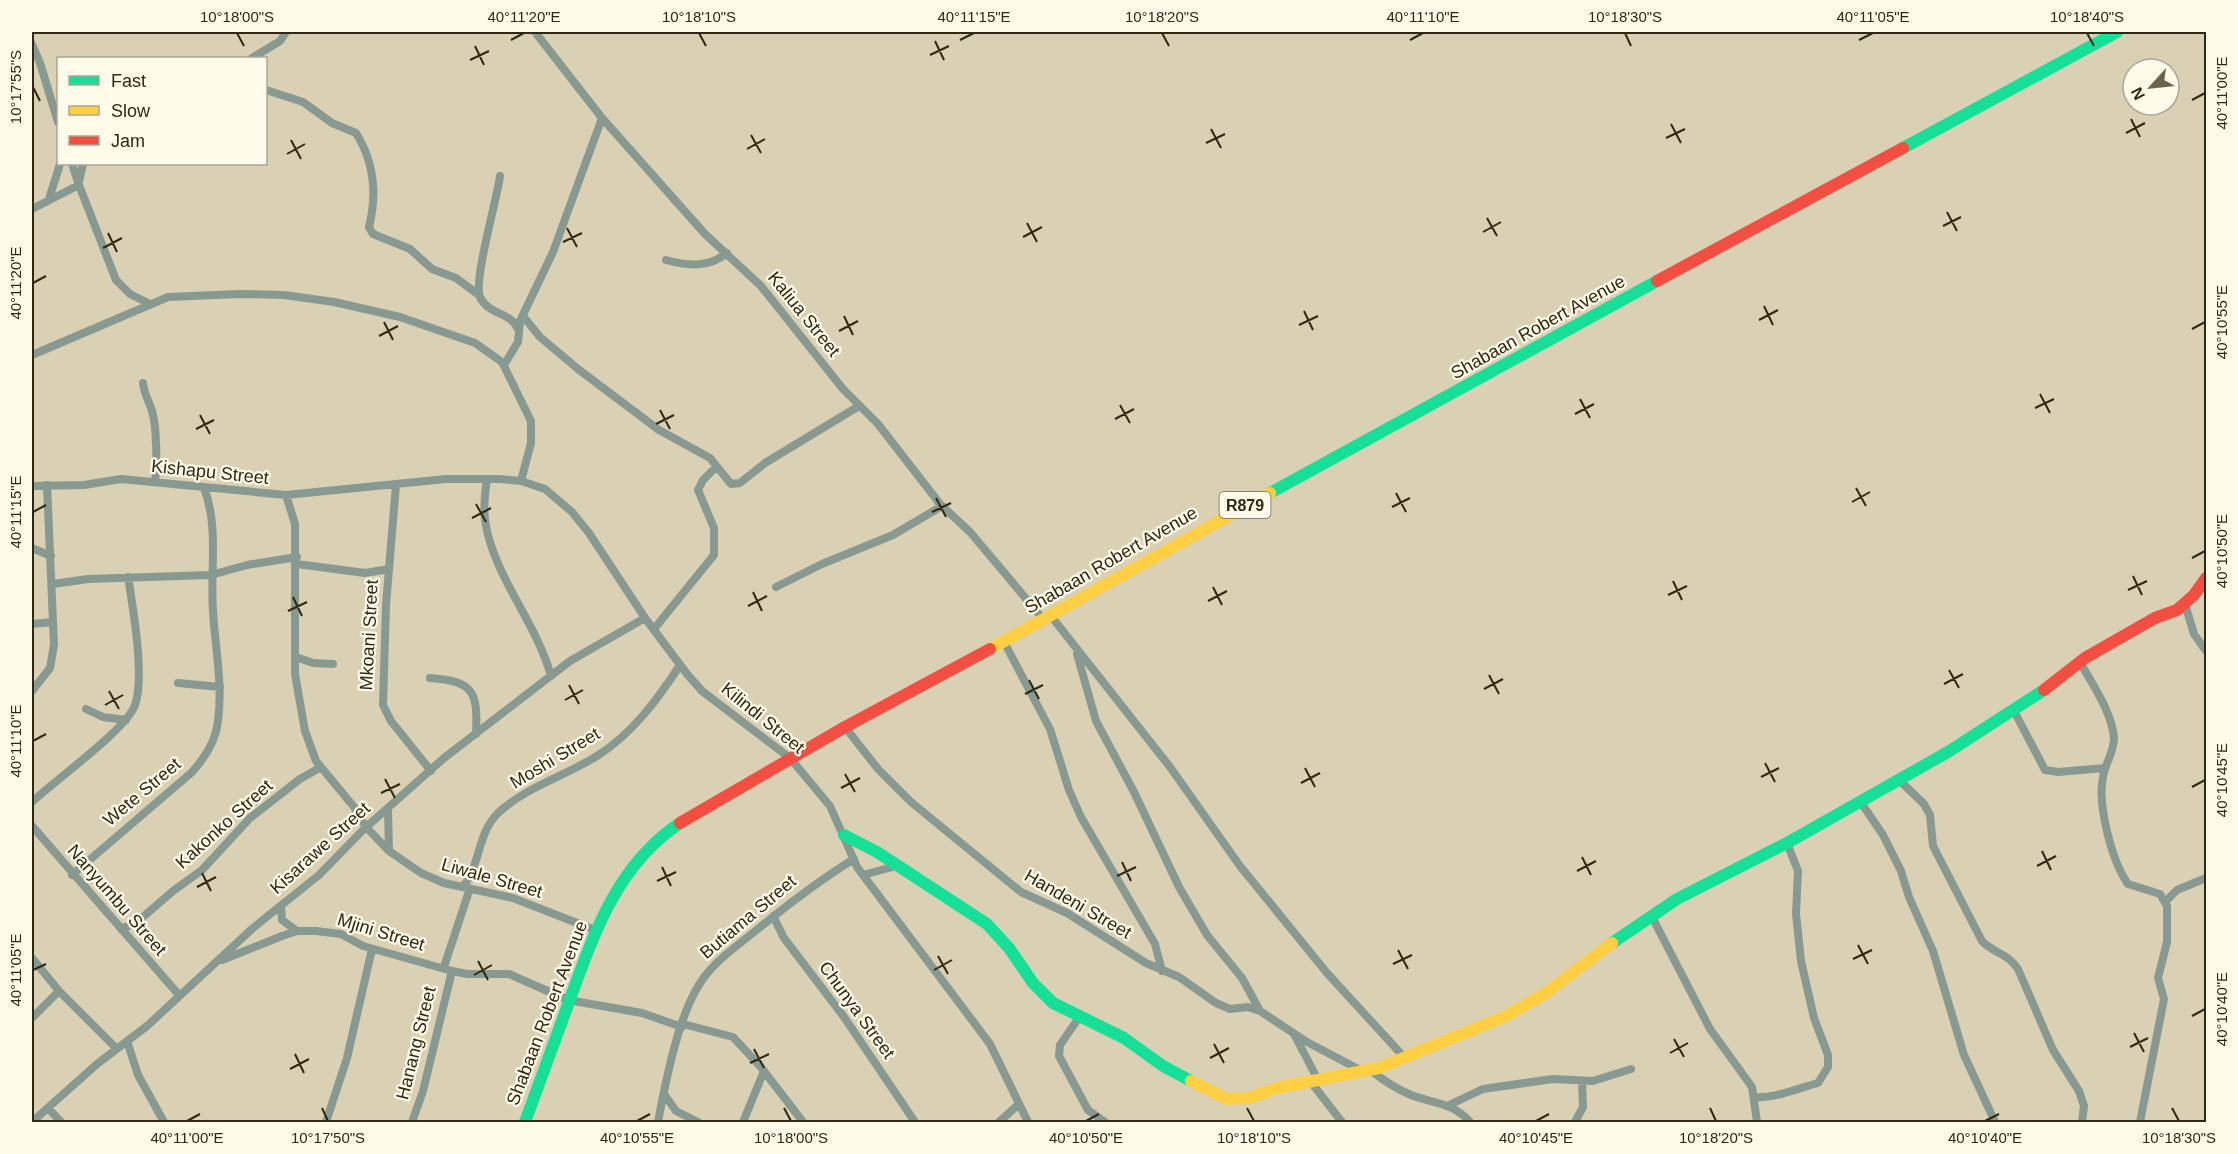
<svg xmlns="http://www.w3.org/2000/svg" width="2238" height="1154" font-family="Helvetica,sans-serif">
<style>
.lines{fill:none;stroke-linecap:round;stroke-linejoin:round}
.street{stroke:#879991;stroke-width:8}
.fast{stroke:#16e098;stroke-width:12}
.slow{stroke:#ffcf43;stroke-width:12}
.jam{stroke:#f24e42;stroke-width:12}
.ticks{fill:none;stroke:#2f2813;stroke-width:2}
.labels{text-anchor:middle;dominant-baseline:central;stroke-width:4.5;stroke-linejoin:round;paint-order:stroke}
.shield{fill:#fffaea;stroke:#6d6754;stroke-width:1.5}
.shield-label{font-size:16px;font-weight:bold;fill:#2f2813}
.street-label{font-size:18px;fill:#2f2813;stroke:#fffaea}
.neatline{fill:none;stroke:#2f2813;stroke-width:2}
.ticks-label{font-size:15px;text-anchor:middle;fill:#2f2813}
</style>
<rect width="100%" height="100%" fill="#dad0b3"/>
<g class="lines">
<path class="street" d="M535 32 602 118 705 234 761 286 843 389 878 424 940 504 970 532 1044 620
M32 44 40 63 58 122
M252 58 280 41 286 32
M266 90 303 102 332 123 356 133C374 162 377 195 369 227L373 234 410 249 432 269 456 278 479 295
M500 176C497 199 473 282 480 297 488 315 511 312 518 329
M79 182 83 164
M79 185 116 280 130 294 150 304
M49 199 60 164
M32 209 79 185 72 164
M666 260C688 266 708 268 727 253
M523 316 540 337 578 369 659 430 710 458 731 484 740 483 765 463 859 406
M32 355 168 297 240 294 284 295 334 302 400 317 475 343 502 362 531 421V443L521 481
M504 365 518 342 520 321 553 252 602 118
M143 383C144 394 149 401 152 411 157 427 157 465 155 482
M487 479C485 493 483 506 485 520 493 576 536 621 551 676
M396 485 386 605 383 705 391 721 431 771
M32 486 84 485 121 479 286 495 446 479H500L521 481 545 489 572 512 589 533 645 618 687 674 702 691 790 758 830 806 857 867 990 1044 1028 1122
M286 495 295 524V674L305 731 316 761 354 807 366 827 389 851
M32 548 51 556
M297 564 365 573 389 569
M53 584 88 579 211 575 247 565 297 557
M776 587 822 564 893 535 942 506
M2185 604 2194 634 2206 651
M1051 616 1170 767 1240 866 1327 973 1403 1056
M32 624 53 622
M654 629 714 555V528L698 490 703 480 716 467
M1004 642 1050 729 1069 790 1081 817 1155 944 1162 971
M1077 654 1096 721 1134 792 1179 887 1207 935 1242 978 1260 1011
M296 657 313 663 333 664
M2080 662C2092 684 2112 712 2114 738 2114 752 2105 764 2103 777 2097 804 2112 862 2128 884L2160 894 2167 906V942L2158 978 2164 999 2140 1122
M430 678C474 681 478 692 476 734
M178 683 220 687
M32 691 50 668 54 645 47 485
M86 709 103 717 126 720
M2013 709 2045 770 2058 772 2105 768
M845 727 878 769 911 802 1021 892 1067 913 1146 963 1179 977 1216 1003 1230 1009 1248 1007 1260 1011 1307 1042 1362 1071
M1899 780 1924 804 1930 815 1933 846 1982 941C1993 953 2009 954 2018 969L2053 1050 2079 1091 2084 1106 2082 1122
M1860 801 1883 835 1901 871 1909 897 1933 951 1964 1055 1995 1122
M32 802C55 780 126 730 135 705 145 677 133 608 128 577
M388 810 389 851 421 873 444 883 513 898 595 930
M32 826 179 995
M72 875 191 773C204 759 216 741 218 721 223 684 215 647 213 611 210 571 219 526 204 488
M863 875 896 866
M463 887C481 864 477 834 498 813 526 787 565 776 597 756 632 734 658 699 680 665
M2166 901 2177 890 2206 878
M281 907 282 920 297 931
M1651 915 1710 1029 1752 1087 1757 1122
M773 916 784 938 844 1017 915 1122
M121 929 136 923 173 891 202 870 250 818 300 779 321 767
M32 958 59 991 117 1049
M222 960 282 936 297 931H316L341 934 363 946 452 971 467 974H509L568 1000 642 1013 682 1027
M444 967 470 888
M1080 1016 1060 1045 1059 1056 1088 1110 1105 1122
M32 1018 59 991
M683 1024 733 1037 760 1066 803 1122
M1294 1034 1317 1078
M127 1041 138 1075 164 1122
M1370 1070C1383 1080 1396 1089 1411 1095 1434 1104 1452 1102 1470 1122
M1310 1081 1342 1122
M664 1094 676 1111 698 1122
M1755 1097C1773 1099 1799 1088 1818 1083L1828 1067V1055L1814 1018 1801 961 1796 914 1798 871 1787 843
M1449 1105 1483 1089 1553 1079 1593 1081 1631 1069
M49 1109 61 1122
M32 1122 97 1064 147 1026 253 928 319 875 363 830 444 758 570 661 645 618
M326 1122 347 1058 372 949
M412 1122 423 1091 452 971
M658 1122C665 1085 677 1023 696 990 710 964 732 950 754 932 786 906 818 881 854 859
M743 1122 764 1071
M999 1122 1019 1104
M1575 1122 1583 1107 1582 1082"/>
<path class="fast" d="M1903 148 2117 32
M1270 493 1657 281
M844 835 877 852 987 924 1009 948 1033 983 1053 1003 1124 1038 1163 1066 1191 1081
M1612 943 1677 899 1787 843 1948 752 2044 690
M525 1122C540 1082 554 1042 569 1002 594 933 617 865 680 823"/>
<path class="slow" d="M990 649 1270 493
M1191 1081 1227 1099 1249 1098 1277 1088 1379 1068 1504 1017 1546 993 1612 943"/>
<path class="jam" d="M1657 281 1903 148
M2044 690 2085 658 2155 618 2177 610 2194 595 2206 578
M680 823 845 727 990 649"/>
</g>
<path class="ticks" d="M237 33 244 46M699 33 706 46M1162 33 1169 46M1625 33 1631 46M2087 33 2094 46M511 40 524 33M960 40 974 33M1410 40 1423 33M1859 40 1873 33M935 41 944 60M475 46 484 65M930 55 949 46M470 60 489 51M33 87 40 101M2192 100 2205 93M2131 119 2140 137M1671 124 1681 143M1211 129 1221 148M2126 133 2145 123M751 135 761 153M1666 138 1685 129M291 140 301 159M1206 143 1225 134M747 149 765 139M287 154 305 144M1947 212 1957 231M1487 218 1497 236M1027 223 1037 242M1943 226 1961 217M567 228 577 247M1483 232 1501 222M108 233 117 252M1023 237 1042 227M563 242 582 233M103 248 122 238M33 283 46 276M1764 306 1773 325M1304 311 1313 330M844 316 853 335M1759 320 1778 310M384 322 393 340M1299 325 1318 316M2192 329 2205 322M839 331 858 321M379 336 398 326M2040 394 2050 413M1580 399 1590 418M1120 405 1130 423M2035 408 2054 399M660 410 670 429M1575 414 1594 404M200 415 210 434M1115 419 1134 409M656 424 674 415M196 429 214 420M1856 488 1866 506M1396 493 1406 512M936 498 946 517M1852 502 1870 492M476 504 486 522M1392 507 1410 498M33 512 46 505M932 512 951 503M472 518 491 508M2192 558 2205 551M2133 576 2142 595M1673 581 1682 600M1213 587 1222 605M2128 590 2147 581M753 592 762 611M1668 595 1687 586M293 597 302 616M1208 601 1227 591M748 606 767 596M288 611 307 602M1949 670 1959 688M1489 675 1499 694M1029 680 1039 699M1944 684 1963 674M569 685 579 704M1484 689 1503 679M109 691 119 709M1025 694 1043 685M565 700 583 690M105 705 123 695M33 741 46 734M1765 763 1775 782M1305 768 1315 787M845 774 855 792M1761 777 1779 768M385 779 395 798M1301 783 1320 773M2192 787 2205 780M841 788 860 778M381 793 400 784M2042 851 2051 870M1582 857 1591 875M1122 862 1131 881M2037 866 2056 856M662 867 671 886M1577 871 1596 861M202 873 211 891M1117 876 1136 867M657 881 676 872M197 887 216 877M1858 945 1868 964M1398 950 1408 969M938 956 948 974M1853 959 1872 950M478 961 488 980M1393 964 1412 955M33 970 46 964M934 970 952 960M474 975 492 965M2192 1016 2205 1009M2134 1033 2144 1052M1674 1039 1684 1057M1214 1044 1224 1063M2130 1047 2148 1038M754 1049 764 1068M1670 1053 1688 1043M295 1054 304 1073M1210 1058 1229 1048M750 1063 769 1054M290 1069 309 1059M322 1108 328 1121M784 1108 791 1121M1247 1108 1254 1121M1710 1108 1716 1121M2172 1108 2179 1121M187 1121 200 1114M637 1121 650 1114M1086 1121 1099 1114M1536 1121 1549 1114M1985 1121 1999 1114"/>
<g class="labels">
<rect class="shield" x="1219.5" y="492" width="51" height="26" rx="4.5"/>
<g class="shield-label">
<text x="1245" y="505">R879</text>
</g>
<g class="street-label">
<text transform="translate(804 314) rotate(51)">Kaliua Street</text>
<text transform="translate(1538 327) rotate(-29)">Shabaan Robert Avenue</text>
<text transform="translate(210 472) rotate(6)">Kishapu Street</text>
<text transform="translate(1111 560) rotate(-30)">Shabaan Robert Avenue</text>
<text transform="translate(369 635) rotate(-87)">Mkoani Street</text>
<text transform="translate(763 718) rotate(39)">Kilindi Street</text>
<text transform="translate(555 758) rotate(-31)">Moshi Street</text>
<text transform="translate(142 792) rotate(-40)">Wete Street</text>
<text transform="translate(224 824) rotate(-42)">Kakonko Street</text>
<text transform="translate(320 848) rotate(-42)">Kisarawe Street</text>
<text transform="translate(492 878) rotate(16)">Liwale Street</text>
<text transform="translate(117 900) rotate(49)">Nanyumbu Street</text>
<text transform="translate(1078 904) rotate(30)">Handeni Street</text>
<text transform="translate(748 917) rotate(-40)">Butiama Street</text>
<text transform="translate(381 932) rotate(17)">Mjini Street</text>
<text transform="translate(857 1010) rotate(54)">Chunya Street</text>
<text transform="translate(547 1013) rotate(-69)">Shabaan Robert Avenue</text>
<text transform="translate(416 1043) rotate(-76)">Hanang Street</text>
</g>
</g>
<rect width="2238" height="1154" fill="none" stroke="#fffaea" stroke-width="66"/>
<rect x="57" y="57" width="210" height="108" fill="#fffaea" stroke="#aca694" stroke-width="1.5"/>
<rect x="69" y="76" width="30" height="9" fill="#16e098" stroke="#aca694" stroke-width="1.5"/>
<text x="111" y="87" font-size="18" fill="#2f2813">Fast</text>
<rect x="69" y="106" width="30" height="9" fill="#ffcf43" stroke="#aca694" stroke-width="1.5"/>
<text x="111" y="117" font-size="18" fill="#2f2813">Slow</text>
<rect x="69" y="136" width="30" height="9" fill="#f24e42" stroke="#aca694" stroke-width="1.5"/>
<text x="111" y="147" font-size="18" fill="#2f2813">Jam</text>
<g transform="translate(2151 87) rotate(243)"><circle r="28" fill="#fffaea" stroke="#aca694" stroke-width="1.5"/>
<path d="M0-4.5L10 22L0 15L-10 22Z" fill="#6b634b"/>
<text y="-9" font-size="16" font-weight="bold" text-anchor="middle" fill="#2f2813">N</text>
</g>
<rect x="33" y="33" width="2172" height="1088" class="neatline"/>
<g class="ticks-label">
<text x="237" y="22">10°18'00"S</text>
<text x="524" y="22">40°11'20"E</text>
<text x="699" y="22">10°18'10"S</text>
<text x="974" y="22">40°11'15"E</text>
<text x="1162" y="22">10°18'20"S</text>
<text x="1423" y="22">40°11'10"E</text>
<text x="1625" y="22">10°18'30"S</text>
<text x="1873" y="22">40°11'05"E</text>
<text x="2087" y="22">10°18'40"S</text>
<text transform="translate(16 87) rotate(-90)" y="5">10°17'55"S</text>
<text transform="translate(2222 93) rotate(-90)" y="5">40°11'00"E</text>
<text transform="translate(16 283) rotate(-90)" y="5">40°11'20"E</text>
<text transform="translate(2222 322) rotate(-90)" y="5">40°10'55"E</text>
<text transform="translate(16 512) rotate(-90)" y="5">40°11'15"E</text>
<text transform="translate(2222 551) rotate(-90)" y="5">40°10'50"E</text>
<text transform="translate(16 741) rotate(-90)" y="5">40°11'10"E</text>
<text transform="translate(2222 780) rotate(-90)" y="5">40°10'45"E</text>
<text transform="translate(16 970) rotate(-90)" y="5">40°11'05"E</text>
<text transform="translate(2222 1009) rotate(-90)" y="5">40°10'40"E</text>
<text x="187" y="1143">40°11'00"E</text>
<text x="328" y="1143">10°17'50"S</text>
<text x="637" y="1143">40°10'55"E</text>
<text x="791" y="1143">10°18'00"S</text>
<text x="1086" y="1143">40°10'50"E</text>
<text x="1254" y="1143">10°18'10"S</text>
<text x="1536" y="1143">40°10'45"E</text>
<text x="1716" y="1143">10°18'20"S</text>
<text x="1985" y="1143">40°10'40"E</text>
<text x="2179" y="1143">10°18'30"S</text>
</g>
</svg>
